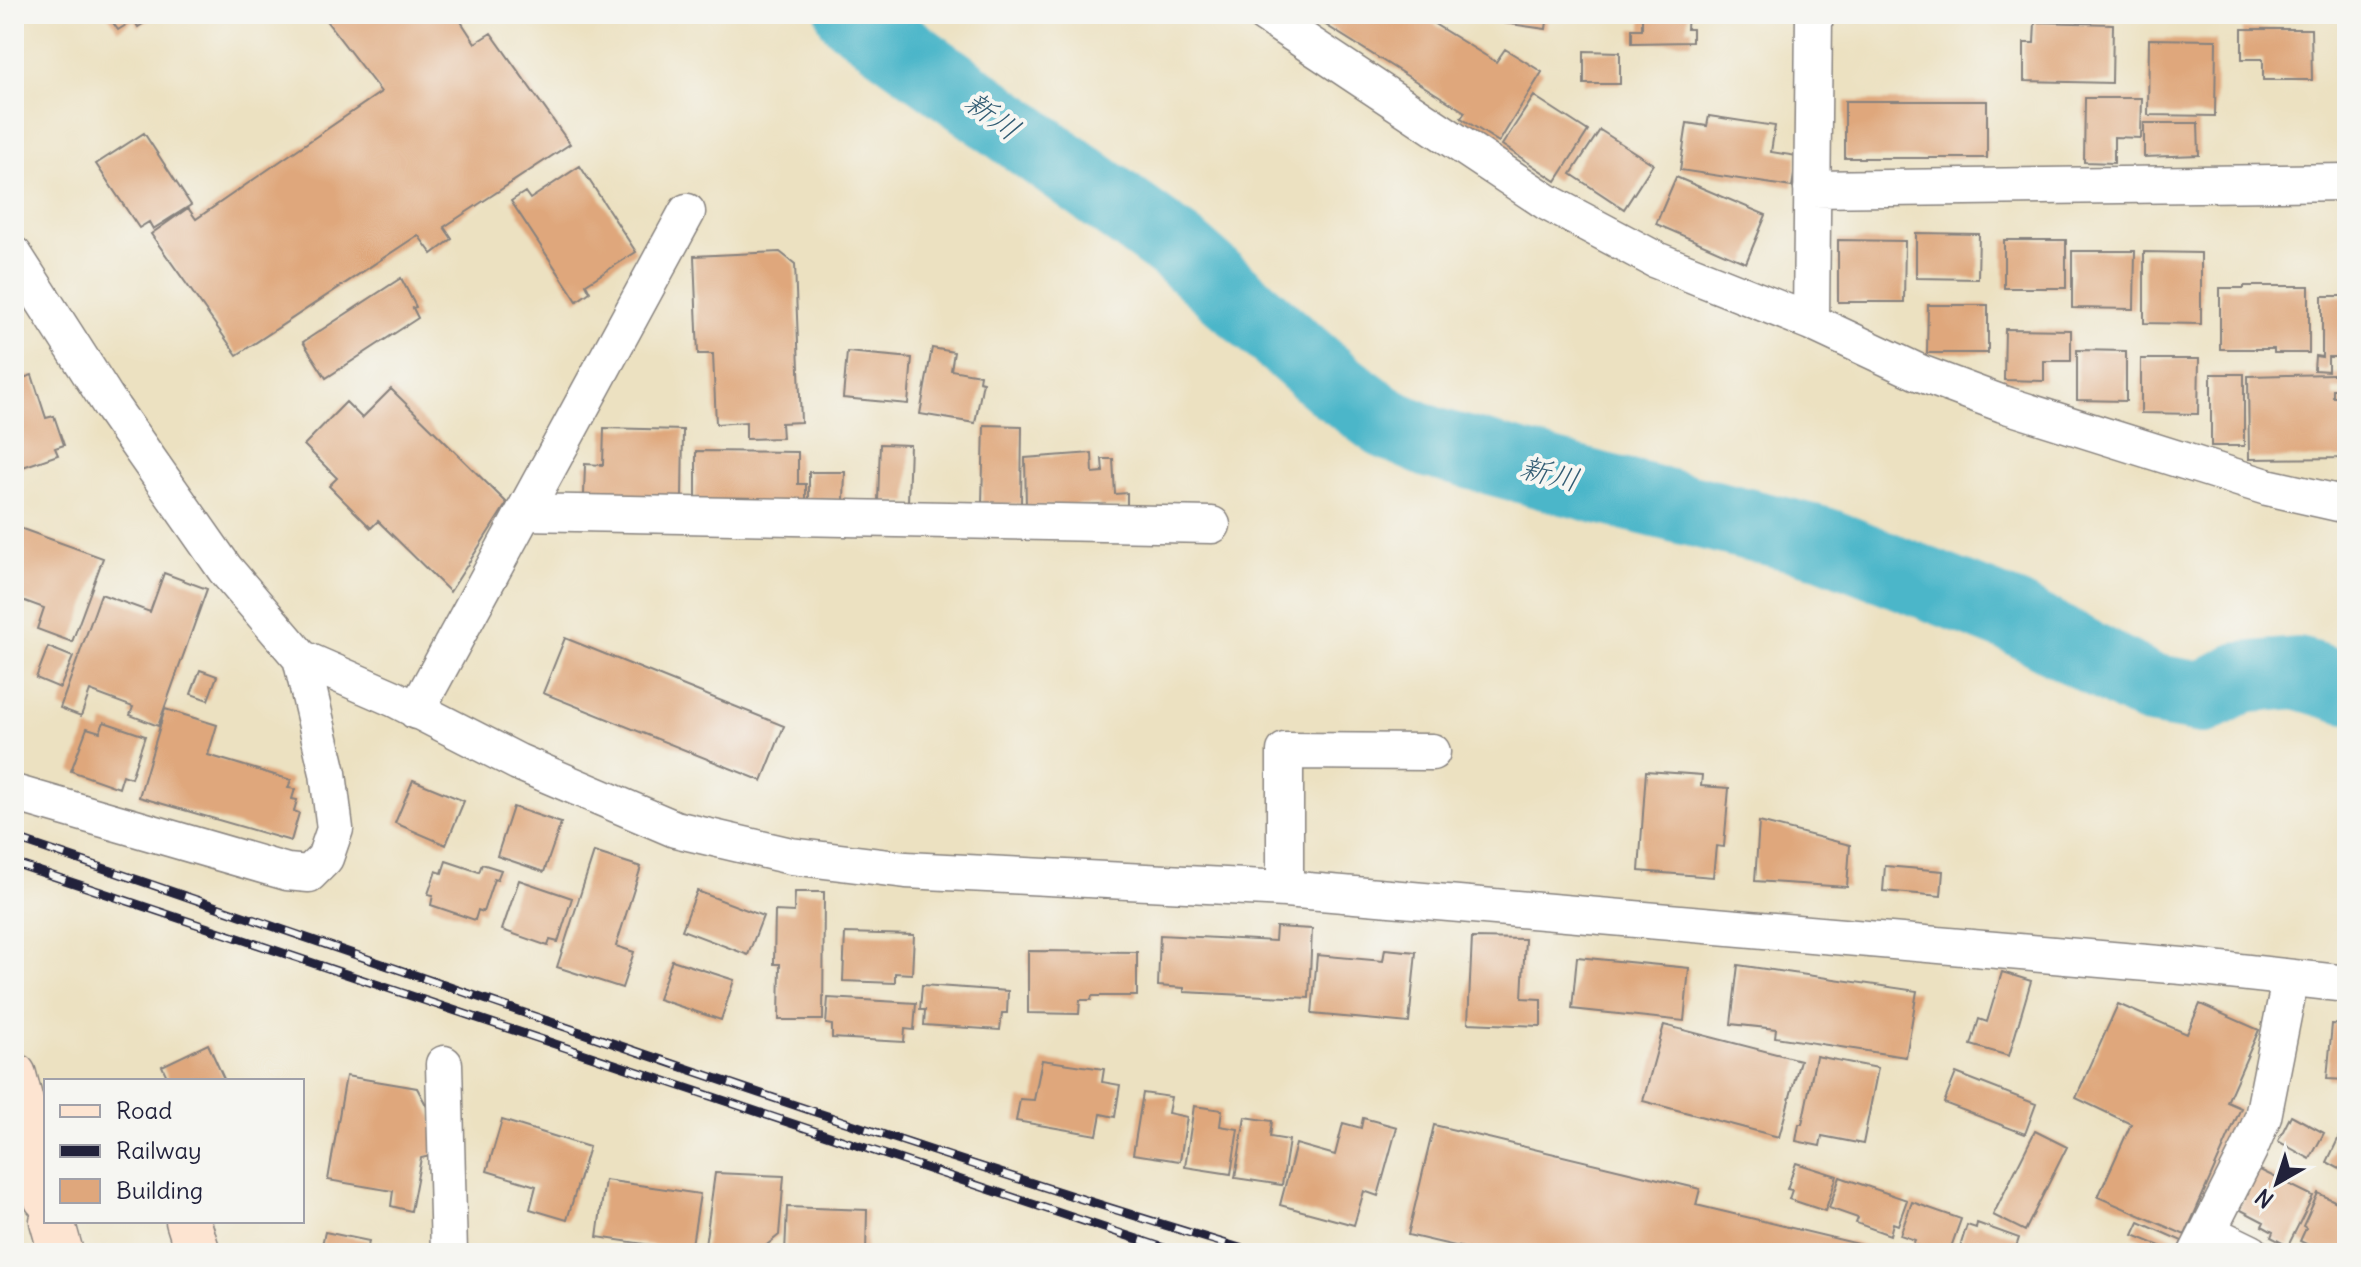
<svg xmlns="http://www.w3.org/2000/svg" width="2361" height="1267" font-family="Delius,'Klee One',sans-serif">
<style>
.lines{fill:none;stroke-linecap:round;stroke-linejoin:round}
.river{stroke:#4cb6c9;stroke-width:72}
.building{fill:#dfa77c}
.street-casing{stroke:#87827e;stroke-width:39}
.secondary-casing{stroke:#87827e;stroke-width:47}
.street{stroke:#fff;stroke-width:36}
.secondary{stroke:#fde4d1;stroke-width:44}
.rail-casing{stroke:#22223b;stroke-width:9}
.rail{stroke:#f6f6f2;stroke-width:6;stroke-dasharray:18;stroke-linecap:butt}
.labels{text-anchor:middle;dominant-baseline:central;stroke-width:8;stroke-linejoin:round;paint-order:stroke}
.water-label{font-size:30px;font-style:italic;fill:#335d74;stroke:#f6f6f2}
</style>
<rect width="100%" height="100%" fill="#f6f6f2"/>
<filter id="ink" filterUnits="userSpaceOnUse"><feTurbulence type="fractalNoise" baseFrequency=".0125" numOctaves="2"/><feDisplacementMap in="SourceGraphic" scale="16" xChannelSelector="R" yChannelSelector="G"/><feConvolveMatrix kernelMatrix="1 2 1 2 8 2 1 2 1" color-interpolation-filters="sRGB"/></filter>
<filter id="wash" filterUnits="userSpaceOnUse"><feTurbulence type="fractalNoise" baseFrequency=".006" numOctaves="4" result="noise"/><feDisplacementMap in="SourceGraphic" scale="32" xChannelSelector="R" yChannelSelector="G"/><feGaussianBlur stdDeviation="1.8" result="paint"/><feColorMatrix in="noise" values="0 0 0 0 0 0 0 0 0 0 0 0 0 0 0 0 0 1.4 0 .05"/><feComposite in="paint" operator="in"/></filter>
<g filter="url(#wash)">
<rect width="100%" height="100%" fill="#ece1c1"/>
<g class="lines">
<path class="river" d="M852 14 1182 252 1331 382 1386 423 1432 443 1595 487 1824 543 2015 618 2150 689 2203 698 2240 678 2297 673 2347 688"/>
</g>
<g id="blocks">
<path class="building" d="M107 14H158L138 27 134 20 118 30Z
M321 14H456L475 43 491 33 570 144 444 227 452 239 432 254 418 235 237 355 151 234 188 208 196 219 381 92Z
M1308 14H1418L1496 62 1505 49 1542 72 1499 142 1461 118 1465 112Z
M1504 14H1548L1546 29 1503 23Z
M1642 14H1688L1687 29H1692V42L1632 43V29H1642Z
M1845 14H1892V21H1845Z
M2035 22 2113 24 2112 83 2024 81V43H2034Z
M2242 29H2311L2312 80H2263V59H2242Z
M2149 39 2216 40 2215 116 2148 115Z
M1584 51 1620 52V84H1584Z
M1534 96 1588 131 1556 181 1502 145Z
M2085 98H2142L2141 138 2114 137V163L2084 162Z
M1845 101H1987V158H1845Z
M1709 116 1775 126 1771 152 1797 156 1792 187 1680 170 1687 123 1707 126Z
M2144 123H2198L2199 155 2144 157Z
M1600 130 1653 164 1624 209 1571 174Z
M144 133 191 205 153 229 149 222 139 228 96 164Z
M580 166 636 252 586 284 590 292 577 301 511 201 525 192 530 199Z
M1676 177 1766 215 1746 263 1656 224Z
M1916 233 1979 234 1978 279 1916 278Z
M1838 240 1905 241 1904 302H1838Z
M2004 240H2066V288H2004Z
M2072 251H2135L2134 309 2072 308Z
M780 252 795 264 801 422 781 423 782 438 746 439V422L716 424 713 354H698L694 256Z
M2144 252 2201 253V324L2144 323Z
M401 278 416 307 413 308 418 318 326 378 303 342Z
M2244 286H2309V353H2274V349H2220V288H2244Z
M2322 296H2347V357H2328V371L2314 370 2315 356 2322 357Z
M1928 305H1988V353H1927Z
M2005 329 2071 330V361H2044V381L2004 380Z
M932 348 954 352 951 370 980 375 979 381 983 382 975 423 920 414Z
M2077 350 2126 351V401L2077 400Z
M847 352 912 358 908 404 843 398Z
M2141 359H2199L2198 414 2141 413Z
M2211 374H2244V446H2211Z
M2333 374H2347V389H2333V397H2347V458L2249 459 2248 376Z
M32 375 46 418 54 416 64 445 55 448 58 455 14 470V381Z
M391 389 507 503 450 592 378 521 371 528 329 486 337 478 304 445 346 402 362 418Z
M984 425 1022 426 1021 504H982Z
M604 428 683 430 682 498 584 495 585 464 603 465Z
M880 444 910 445 908 502 878 501Z
M696 451 798 452V484H806V504L696 503Z
M1092 453 1093 473 1103 472 1102 459H1113L1115 494 1127 493V506L1099 507V504L1026 507 1025 458Z
M809 472H845L844 500 809 499Z
M14 526 103 558 72 642 37 629 44 608 14 597Z
M164 573 207 589 158 726 130 715 133 707 90 691 81 716 60 708 101 594 150 612Z
M565 638 784 726 762 781 543 693Z
M48 647 73 657 60 688 36 678Z
M200 670 217 676 208 700 191 694Z
M165 709 217 725 208 755 291 780 288 788 295 789 292 799 297 800 294 811 299 813 291 841 139 797Z
M104 722 145 736 131 778 123 775 119 788 71 771 87 728 100 732Z
M1646 771 1702 775 1701 786 1729 788 1724 847 1716 846 1713 877 1639 871Z
M413 780 464 801 446 845 395 823Z
M513 807 561 823 544 872 497 856Z
M1759 822 1850 845 1847 887 1755 881Z
M594 852 641 867 616 946 634 952 622 988 557 967Z
M446 861 479 872 482 864 501 870 497 880 494 879 483 912 478 910 475 920 431 905 433 895 428 894 436 871 442 873Z
M1885 866 1943 871 1941 896 1883 891Z
M519 880 572 898 558 942 550 940 548 946 502 930Z
M697 891 763 916 748 955 682 930Z
M795 892H824L823 1020H779L780 964H774L775 911 794 912Z
M1276 927 1312 929 1309 998 1184 992V988L1158 986 1160 935 1275 941Z
M845 933 914 935 912 974 895 973V983L843 981Z
M1472 938 1525 939 1522 998 1541 999V1026L1468 1023Z
M1385 949 1416 952 1409 1023 1312 1014 1317 955 1383 961Z
M1028 951 1137 952V996H1092L1091 1000H1080L1079 1014 1028 1013Z
M1577 957 1689 968 1684 1021 1572 1009Z
M672 960 734 980 721 1020 658 999Z
M1738 965 1917 991 1906 1057 1775 1037 1776 1029 1731 1024Z
M2002 972 2031 981 2009 1056 1971 1045 1979 1019 1987 1022Z
M922 985 1008 991 1007 1013H1002L1000 1030 924 1025 925 1010H920Z
M828 998 916 1003 914 1030 905 1029 904 1042 832 1038V1025L826 1024Z
M2118 1004 2187 1034 2200 1004 2259 1030 2227 1102 2241 1108 2185 1235 2098 1197 2131 1124 2076 1098Z
M2332 1024 2347 1025V1080L2327 1079Z
M1664 1025 1800 1060 1779 1137 1643 1101Z
M208 1044 225 1081H169L162 1066Z
M1816 1056 1878 1068 1863 1144 1822 1136 1820 1146 1796 1141 1799 1124H1802Z
M1042 1060 1104 1069 1102 1082 1120 1085 1115 1117 1101 1114 1097 1135 1016 1121 1020 1099 1034 1100Z
M1956 1073 2036 1104 2025 1134 1944 1103Z
M346 1076 417 1088 432 1116 439 1154 421 1158 411 1211 391 1206 393 1191 328 1180Z
M1143 1093 1171 1097 1168 1113 1187 1117 1180 1161 1133 1154Z
M1194 1106 1222 1110 1220 1126 1238 1129 1231 1174 1185 1167Z
M2291 1115 2324 1133 2310 1159 2278 1141Z
M1245 1117 1272 1121 1270 1137 1289 1140 1282 1185 1235 1178Z
M1363 1118 1397 1127 1378 1196 1364 1191 1354 1225 1280 1205 1296 1144 1335 1155 1343 1123 1361 1128Z
M502 1120 589 1147 567 1220 530 1209 536 1186 487 1171Z
M1434 1125 1700 1189 1696 1205 1875 1248 1874 1253H1485L1408 1235Z
M2035 1131 2067 1147 2025 1231 1993 1215Z
M2339 1137 2347 1141V1173L2327 1162Z
M1796 1163 1837 1176 1825 1211 1789 1199 1792 1190 1787 1189Z
M2258 1169 2313 1196 2288 1246 2271 1237 2273 1232 2262 1226 2264 1222 2239 1209Z
M715 1173 784 1176 779 1235 757 1253H704Z
M1840 1177 1907 1200 1898 1225 1893 1223 1890 1235 1856 1223 1858 1218 1829 1208Z
M605 1180 700 1194 691 1251 597 1237Z
M2318 1193 2347 1207V1253H2325L2300 1241 2306 1228 2303 1226Z
M1912 1202 1961 1219 1949 1253H1939L1913 1244 1915 1240 1900 1235Z
M787 1207 867 1210 866 1253H785Z
M2139 1222 2182 1241 2177 1253 2133 1235Z
M1977 1223 2019 1238 2014 1253H1958L1967 1225 1976 1228Z
M325 1232 369 1241 367 1253H320Z"/>
</g>
</g>
<g filter="url(#ink)">
<use href="#blocks" fill-opacity="0" stroke="#87827e" stroke-width="2"/>
<g class="lines">
<g class="street-casing">
<path id="street" d="M1264 14 1547 202 1656 260 1811 322 1920 373 2003 404 2267 487 2347 505
M1812 189 2347 182
M14 255 113 409 225 569 301 658 328 773 335 829 325 858 309 874 287 872 14 793
M1811 322 1814 14
M524 512 1212 525
M301 658 395 699 518 762 675 829 791 856 906 870 1285 889 2194 967 2347 984
M416 711 687 212
M1285 889V751L1432 752
M444 1064 449 1253
M2208 1232 2251 1253
M2197 1253 2249 1150 2263 1117 2290 980"/>
</g>
<g class="secondary-casing">
<path id="secondary" d="M14 1075 46 1198
M52 1221 61 1253
M188 1221 198 1253"/>
</g>
<use href="#street" class="street"/>
<use href="#secondary" class="secondary"/>
<g class="rail-casing">
<path id="rail" d="M14 838C428 977 838 1127 1256 1253
M14 863 1179 1253"/>
</g>
<use href="#rail" class="rail"/>
</g>
</g>
<g class="labels">
<g class="water-label">
<text transform="translate(993 115) rotate(36)">新川</text>
<text transform="translate(1550 473) rotate(14)">新川</text>
</g>
</g>
<rect width="2361" height="1267" fill="none" stroke="#f6f6f2" stroke-width="48"/>
<rect x="44" y="1079" width="260" height="144" fill="#f6f6f2" stroke="#a1a1a9" stroke-width="2"/>
<rect x="60" y="1105" width="40" height="12" fill="#fde4d1" stroke="#a1a1a9" stroke-width="2"/>
<text x="116" y="1119" font-size="24" fill="#22223b">Road</text>
<rect x="60" y="1145" width="40" height="12" fill="#22223b" stroke="#a1a1a9" stroke-width="2"/>
<text x="116" y="1159" font-size="24" fill="#22223b">Railway</text>
<rect x="60" y="1179" width="40" height="24" fill="#dfa77c" stroke="#a1a1a9" stroke-width="2"/>
<text x="116" y="1199" font-size="24" fill="#22223b">Building</text>
<g transform="translate(2277 1183) rotate(219)" stroke="#f6f6f2" stroke-width="6" paint-order="stroke">
<path d="M0-6L14 30L0 20L-14 30Z" fill="#22223b"/>
<text y="-12" font-size="22" font-weight="bold" text-anchor="middle" fill="#22223b">N</text>
</g>
</svg>
